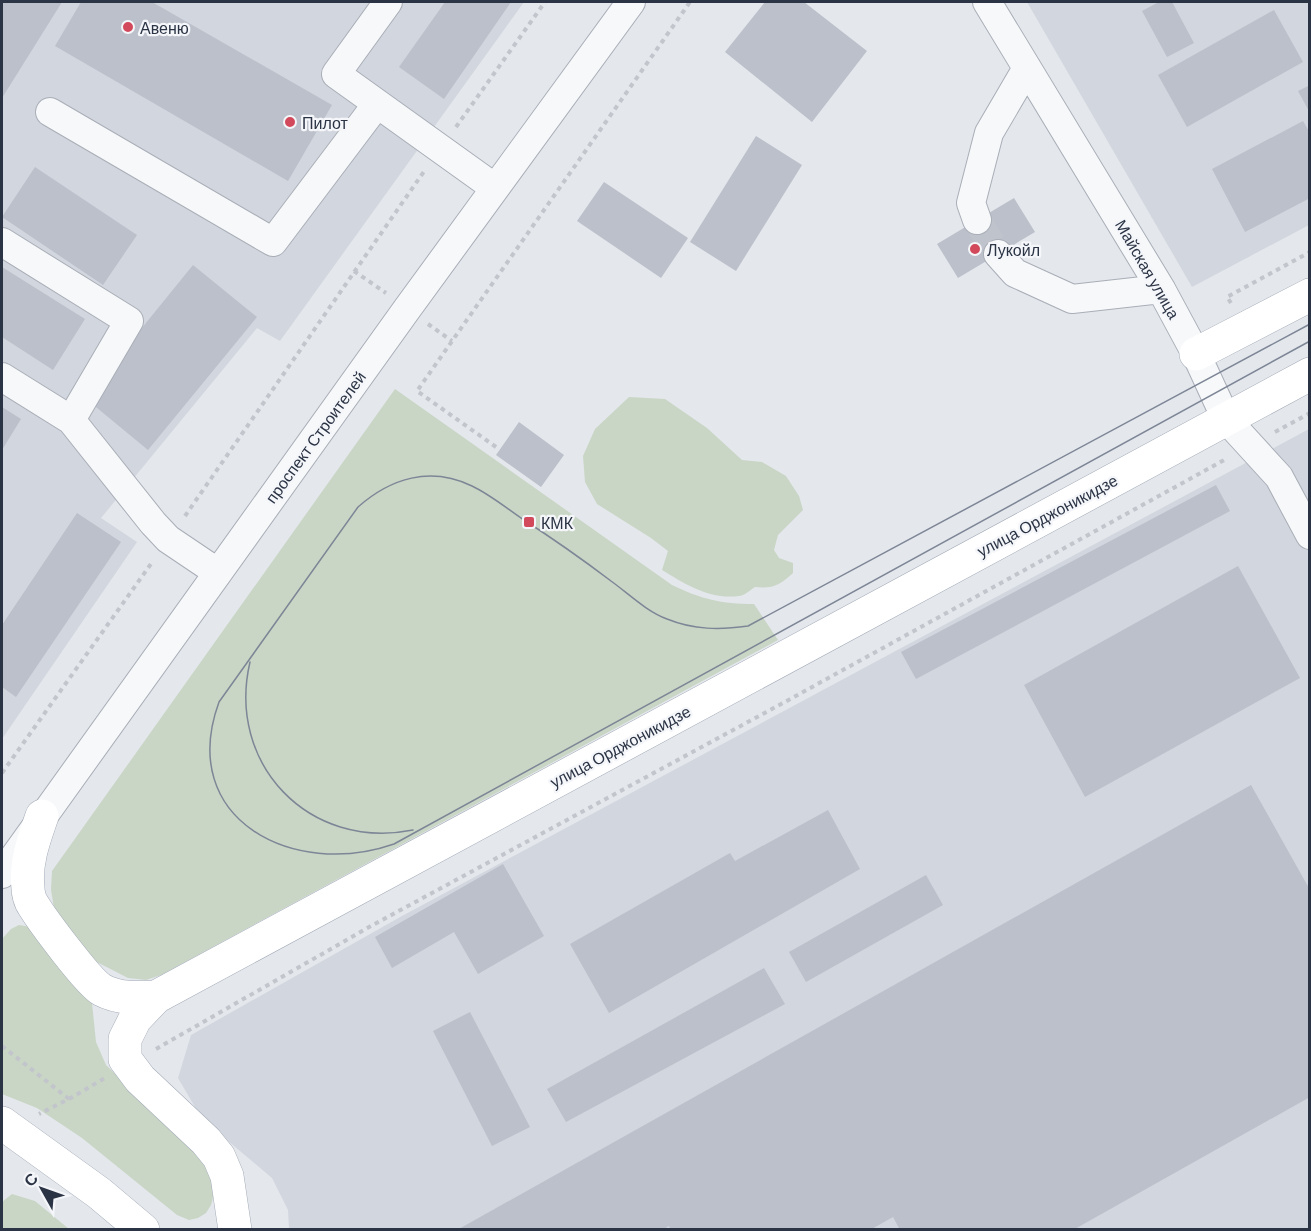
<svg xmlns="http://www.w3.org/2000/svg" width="1311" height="1231" font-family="Barlow,sans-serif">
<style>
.built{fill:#d2d6de}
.green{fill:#c9d6c5}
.building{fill:#bbc0ca}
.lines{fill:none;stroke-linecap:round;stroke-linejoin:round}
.minor-tunnel{stroke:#bfc3cb;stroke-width:28;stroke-dasharray:28 14;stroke-linecap:butt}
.minor-casing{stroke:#a9aeb7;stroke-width:30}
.major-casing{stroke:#a3abb8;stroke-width:34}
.path{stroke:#c2c5cb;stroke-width:4;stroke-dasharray:4.5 4.5;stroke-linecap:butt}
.minor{stroke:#f7f8fa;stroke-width:28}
.major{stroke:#fff;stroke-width:33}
.tram{stroke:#7d8696;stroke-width:1.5}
.poi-dot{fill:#d1495b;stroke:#f4f6f9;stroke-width:2}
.labels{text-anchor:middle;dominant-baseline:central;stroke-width:4.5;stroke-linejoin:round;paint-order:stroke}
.poi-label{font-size:16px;fill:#2b3445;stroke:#f4f6f9;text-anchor:start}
.street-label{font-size:16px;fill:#2b3445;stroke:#f4f6f9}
</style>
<rect width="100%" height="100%" fill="#e4e7ec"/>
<path class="built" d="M2 2H524L280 341 257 328 101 518 137 542 2 739Z
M1027 2H1309V225L1192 287Z
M1309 429V1229H289L288 1210 272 1178 202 1119 178 1078 191 1035 402 916Z"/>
<path class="green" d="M395 389 672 585C701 599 721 604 754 604L778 640 161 975 146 980 128 978 87 957 54 908 51 890 52 871Z
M629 397 665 399 707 428 742 460 762 462 786 476 799 496 803 510 778 535 774 550 779 558 793 563V573C780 585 773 589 755 587 750 590 744 596 739 596 710 600 685 584 662 570L668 551 651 538 597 504 585 482 583 456 595 429Z
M19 925 31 927 92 1003 96 1042 106 1065 205 1162 215 1190 211 1205 206 1213 198 1218 189 1220 177 1215 82 1138 37 1108 2 1094V939L11 929Z
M12 1194 35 1201 69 1229H2V1202Z"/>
<path class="building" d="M2 2H62L2 98Z
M81 2H152L332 105 288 181 55 46Z
M445 2H511L444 99 399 67Z
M765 2H804L867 51 812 122 725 52Z
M1159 2H1172L1194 43 1167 57 1142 11Z
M1274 10 1303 62 1187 127 1158 75Z
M1310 85V113L1298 91Z
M1303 121 1310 133V198L1245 232 1212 169Z
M756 136 802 165 736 271 690 242Z
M35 167 137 235 103 285 2 217Z
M604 182 688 238 661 278 577 221Z
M1014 198 1035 232 958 278 937 244Z
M193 265 257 317 148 450 85 398Z
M2 267 85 319 53 370 2 337Z
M2 407 21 419 2 450Z
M519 422 564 455 541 487 496 455Z
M1216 485 1230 511 916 679 901 652Z
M77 513 121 542 16 697 2 687V625Z
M1238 566 1300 678 1085 797 1024 685Z
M1251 785 1310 890V1097L1073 1230H900L893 1217 870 1230H671L669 1226 662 1230H457Z
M828 810 860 869 609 1013 570 944 730 853 735 861Z
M503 864 544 936 478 974 454 932 392 968 375 937Z
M926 875 943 905 806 982 789 952Z
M764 968 785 1004 566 1122 547 1089Z
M470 1012 530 1127 492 1146 433 1031Z"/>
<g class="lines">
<path class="minor-tunnel" d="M977 220 998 254"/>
<g class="minor-casing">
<path id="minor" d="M388 2 336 74 495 188
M987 2 1161 289 1196 354 1226 419 1279 477 1310 535
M50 112 273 242 377 104
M977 220 971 203 989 133 1027 68
M2 242 129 321 71 420
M998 254 1015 273 1072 299 1161 289
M2 377 71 420 153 523 168 539 217 572
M2 874 407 309 631 2"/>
</g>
<g class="major-casing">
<path id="major" d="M1196 354 1310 295
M42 816C34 839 25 863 28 888 28 893 30 901 33 905 43 921 88 982 102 990 119 999 138 998 156 997L1310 374
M156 997 135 1019 125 1039V1059L140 1079 206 1141 219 1157 227 1176 235 1230
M2 1123 99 1193 143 1230"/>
</g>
<path class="path" d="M456 127 545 2
M354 271 386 293
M1231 303 1227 297 1310 252
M428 324 452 341
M1275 432 1310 413
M496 447 417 391 690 2
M185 516 425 170
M2 773 153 561
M2 1046 69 1099 39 1114
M156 1049 371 926 783 703 1226 459
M69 1099 105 1078"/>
<use href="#minor" class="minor"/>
<use href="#major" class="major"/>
<path class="tram" d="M1310 324 748 626C720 630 694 630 667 619 646 611 629 594 611 581 582 559 552 538 521 518 505 507 489 494 472 486 430 466 391 478 358 507L219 702C176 820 294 879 394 844L1310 341
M250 662C226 764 309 851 413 830"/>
</g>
<g class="poi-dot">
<circle cx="128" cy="27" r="6"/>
<circle cx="290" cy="122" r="6"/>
<circle cx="975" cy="249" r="6"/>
<rect x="523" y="516" width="12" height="12" rx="3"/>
</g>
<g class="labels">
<g class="poi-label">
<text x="140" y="27">Авеню</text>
<text x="302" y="122">Пилот</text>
<text x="987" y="249">Лукойл</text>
<text x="541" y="522">КМК</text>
</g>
<g class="street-label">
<text transform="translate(1148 269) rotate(60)">Майская улица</text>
<text transform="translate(315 437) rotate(-54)">проспект Строителей</text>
<text transform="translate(1047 515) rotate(-28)">улица Орджоникидзе</text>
<text transform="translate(620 746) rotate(-28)">улица Орджоникидзе</text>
</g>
</g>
<rect width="1311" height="1231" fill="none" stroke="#2b3445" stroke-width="6"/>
<g transform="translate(42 1189) rotate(310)" stroke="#f4f6f9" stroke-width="4.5" paint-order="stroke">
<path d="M0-4.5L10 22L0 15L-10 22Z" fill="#2b3445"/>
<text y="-9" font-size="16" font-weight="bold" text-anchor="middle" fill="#2b3445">С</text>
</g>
</svg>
